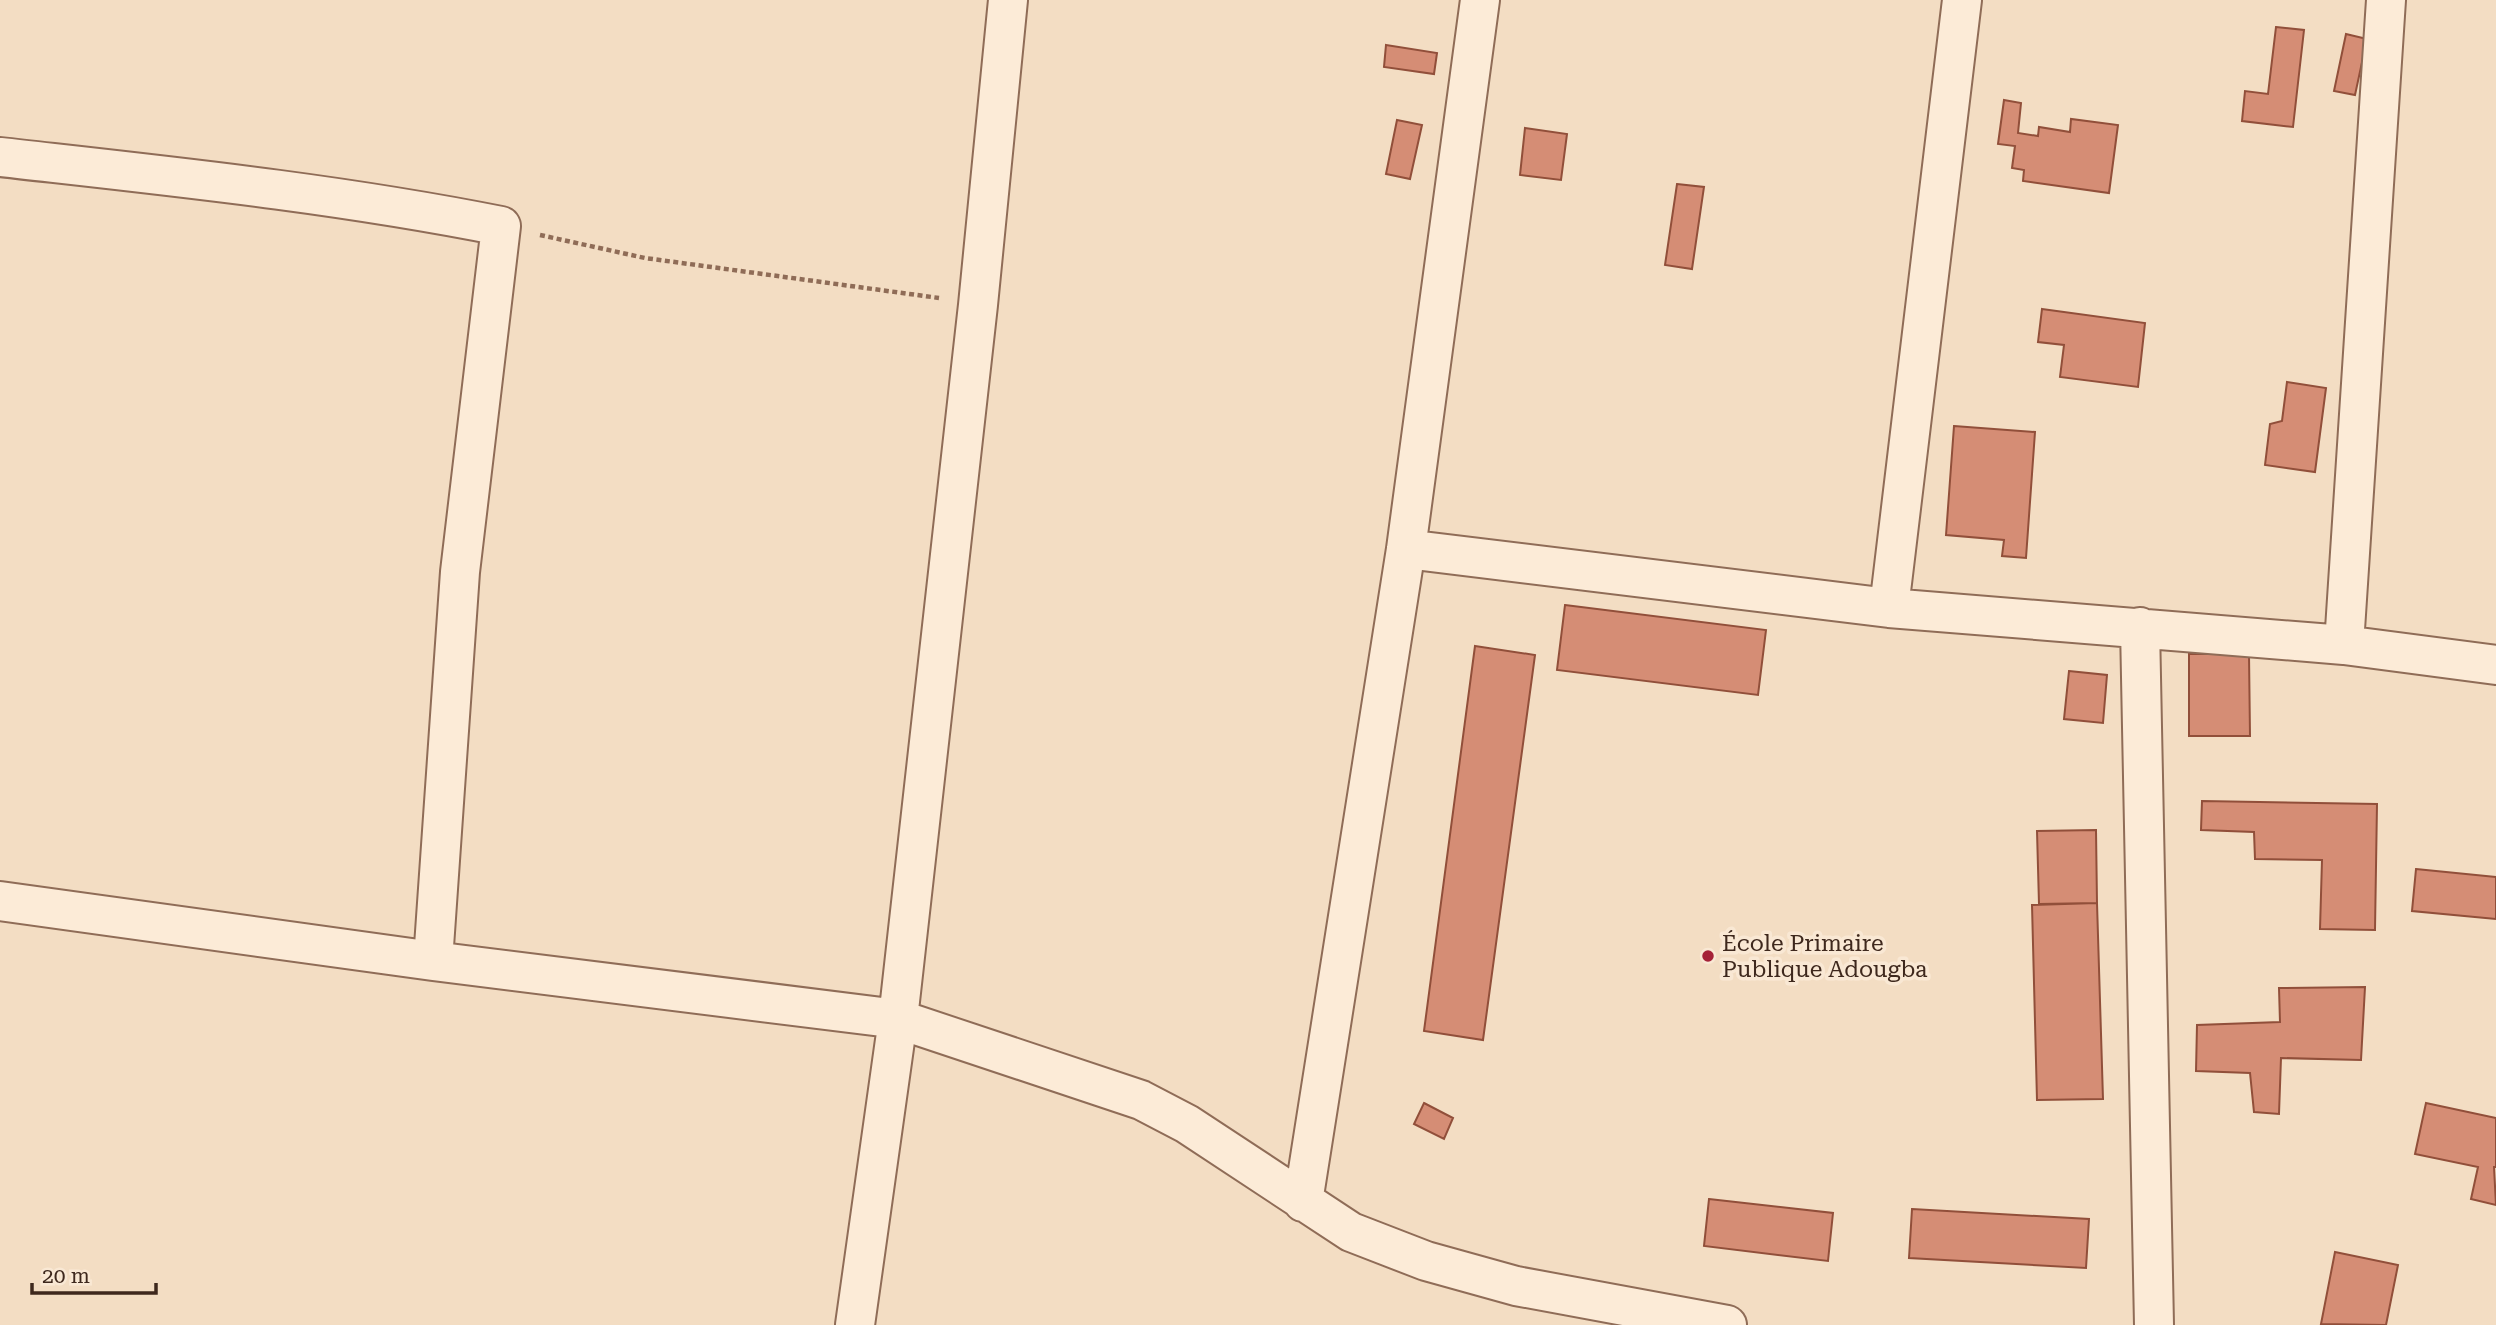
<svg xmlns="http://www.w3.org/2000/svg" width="2496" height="1325" font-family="'Roboto Serif',serif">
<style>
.building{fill:#d58d75;stroke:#914f3a;stroke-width:2}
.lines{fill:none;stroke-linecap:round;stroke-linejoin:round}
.minor-casing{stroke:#8f6c57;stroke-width:42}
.path{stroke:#8f6c57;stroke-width:4.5;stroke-dasharray:5 3.5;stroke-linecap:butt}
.minor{stroke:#fcebd7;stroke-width:38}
.poi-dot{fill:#a52137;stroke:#f9e8d4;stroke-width:2.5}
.labels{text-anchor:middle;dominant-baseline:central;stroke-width:7;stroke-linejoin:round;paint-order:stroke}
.poi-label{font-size:23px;fill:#3e281d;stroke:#f9e8d4;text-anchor:start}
</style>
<rect width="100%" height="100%" fill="#f3ddc3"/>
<path class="building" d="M2276 27 2304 30 2293 127 2242 121 2245 91 2268 94Z
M2346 34 2367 39 2355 95 2334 91Z
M1386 45 1437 53 1434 74 1384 67Z
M2004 100 2021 103 2018 133 2038 136 2039 127 2070 132 2071 119 2118 125 2109 193 2023 181 2024 170 2012 168 2015 146 1998 144Z
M1397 120 1422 125 1410 179 1386 174Z
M1525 128 1567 134 1561 180 1520 175Z
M1677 184 1704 187 1692 269 1665 265Z
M2042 309 2145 323 2138 387 2060 377 2064 345 2038 342Z
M2287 382 2326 388 2315 472 2265 465 2270 424 2282 421Z
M1954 426 2035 432 2026 558 2002 556 2004 540 1946 535Z
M1565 605 1766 630 1758 695 1557 670Z
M1475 646 1535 655 1483 1040 1424 1031Z
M2189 654H2249L2250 736H2189Z
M2069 671 2107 675 2103 723 2064 719Z
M2202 801 2377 804 2375 930 2320 929 2322 860 2255 859 2254 832 2201 830Z
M2096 830 2097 903 2039 904 2037 831Z
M2416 869 2496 877V919L2412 911Z
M2097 903 2103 1099 2037 1100 2032 905Z
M2365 987 2361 1060 2281 1058 2279 1114 2254 1112 2250 1073 2196 1071 2197 1025 2280 1022 2279 988Z
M1424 1103 1453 1118 1444 1139 1414 1124Z
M2426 1103 2496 1118V1167H2494L2496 1205 2471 1199 2478 1167 2415 1154Z
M1709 1199 1833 1213 1828 1261 1704 1246Z
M1912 1209 2089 1219 2086 1268 1909 1258Z
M2335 1252 2398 1265 2386 1325 2321 1324Z"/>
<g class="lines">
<g class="minor-casing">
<path id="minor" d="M0 157C168 176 335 193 501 226L460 572 433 961
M1406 549 1889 608 2344 645 2496 665
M1889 608 1962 0
M2140 627 2154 1325
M2344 645 2386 0
M0 901 433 961 898 1019 1141 1100 1187 1124 1351 1232 1426 1261 1516 1286 1727 1325
M1303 1202 1406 549 1480 0
M855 1325 898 1019 978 305 1008 0"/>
</g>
<path class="path" d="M540 235 645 258 939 298"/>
<use href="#minor" class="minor"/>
</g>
<circle class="poi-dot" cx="1708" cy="956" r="7"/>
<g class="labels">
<g class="poi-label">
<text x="1722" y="943">École Primaire<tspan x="1722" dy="26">Publique Adougba</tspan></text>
</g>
</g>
<path d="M32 1283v10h124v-10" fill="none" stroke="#3e281d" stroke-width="3.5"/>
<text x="42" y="1283" font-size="21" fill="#3e281d" stroke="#f9e8d4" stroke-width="5" paint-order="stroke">20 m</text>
</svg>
